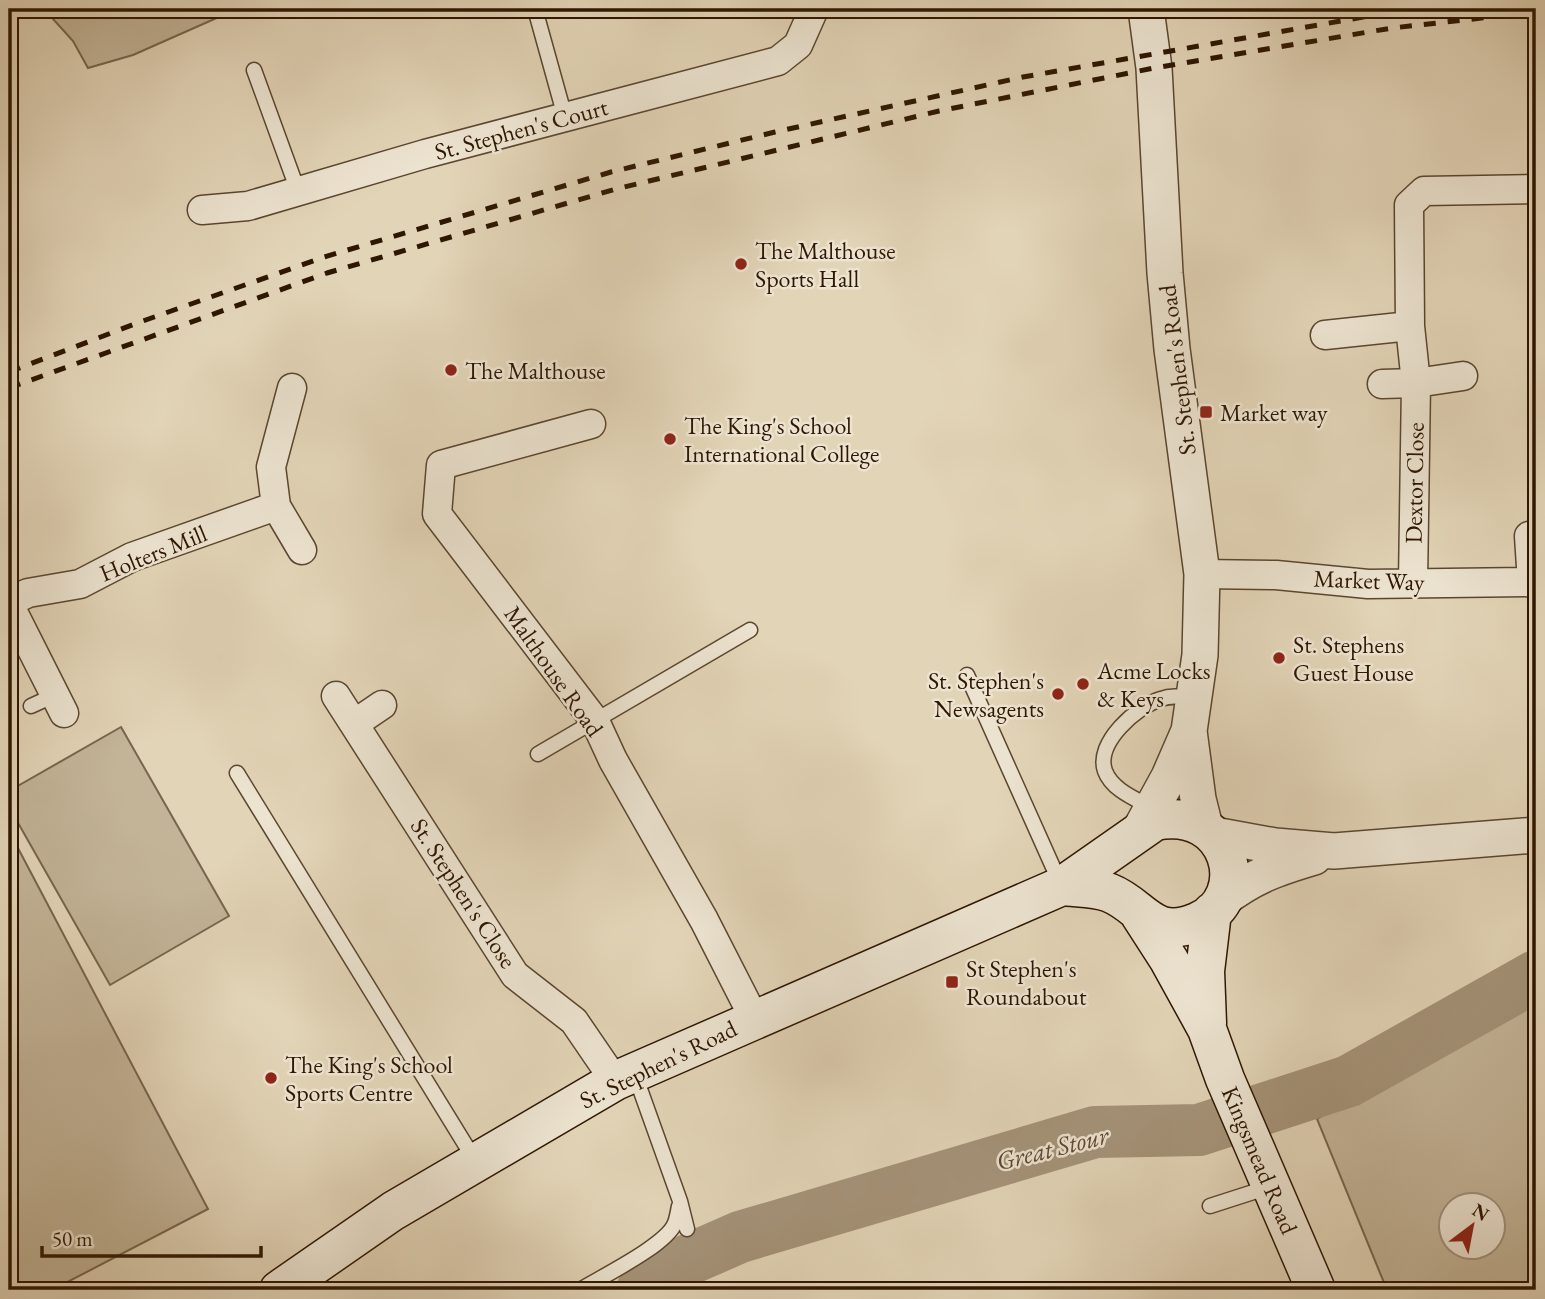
<svg xmlns="http://www.w3.org/2000/svg" width="1545" height="1299" font-family="'EB Garamond',serif">
<style>
.green{fill:#c3b498;stroke:#78654d;stroke-width:2;fill-rule:evenodd}
.lines{fill:none;stroke-linecap:round;stroke-linejoin:round}
.river{stroke:#a59379;stroke-width:52}
.service-casing{stroke:#5b462f;stroke-width:17}
.minor-casing{stroke:#5b462f;stroke-width:31}
.tertiary-casing{stroke:#5b462f;stroke-width:38}
.secondary-casing{stroke:#2e1602;stroke-width:41}
.service{stroke:#ece3d0;stroke-width:14}
.minor{stroke:#ece3d0;stroke-width:28}
.tertiary{stroke:#ece3d0;stroke-width:35}
.secondary{stroke:#ece3d0;stroke-width:38}
.rail{stroke:#2e1602;stroke-width:5;stroke-dasharray:12 12;stroke-linecap:butt}
.poi-dot{fill:#8f2418;stroke:#ece3d0;stroke-width:2.5}
.labels{text-anchor:middle;dominant-baseline:central;stroke-width:5;stroke-linejoin:round;paint-order:stroke}
.street-label{font-size:24px;fill:#2e1602;stroke:#ece3d0}
.poi-label{font-size:24px;fill:#2e1602;stroke:#ece3d0;text-anchor:start}
.water-label{font-size:26px;font-style:italic;fill:#5e4832;stroke:#ece3d0}
</style>
<rect width="100%" height="100%" fill="#e2d4b7"/>
<filter id="stains"><feTurbulence type="fractalNoise" baseFrequency=".00286" numOctaves="4"/><feColorMatrix values="0 0 0 0 .2 0 0 0 0 .09 0 0 0 0 .02 0 0 0 .5 -.17"/></filter>
<radialGradient id="worn" r=".72"><stop offset=".6" stop-color="#630" stop-opacity="0"/><stop offset="1" stop-color="#630" stop-opacity=".3"/></radialGradient>
<path class="green" d="M44 9H237L133 55 88 68 73 41Z
M121 727 229 916 110 985 9 807V791Z
M9 831 208 1209 52 1290H9Z
M1536 1004V1290H1387L1317 1119 1406 1068ZM1450 1204H1492V1246H1450Z"/>
<g class="lines">
<path class="river" d="M642 1290 692 1258 740 1237 1095 1132 1199 1130 1349 1081 1536 976"/>
<g class="service-casing">
<path id="service" d="M535 9 565 117
M254 70 298 191
M967 675 1061 885
M31 706 55 695
M538 754 750 630
M237 773 476 1162
M1152 808C1136 799 1112 790 1105 771 1095 743 1137 706 1161 699 1172 695 1182 697 1194 698
M635 1075 680 1201 687 1229
M1210 1206 1269 1187
M580 1290C601 1277 667 1245 675 1223 677 1218 678 1211 679 1206"/>
</g>
<g class="minor-casing">
<path id="minor" d="M202 210 248 206 425 154 778 61 798 45 814 9
M1325 335 1410 326
M1382 384 1416 383 1463 376
M591 424 441 465 437 514 595 721 613 760 704 920 754 1018
M276 506 271 467 292 388
M1529 536 1532 582
M1202 574 1276 575 1368 584 1536 582
M1413 583 1416 383 1410 326 1409 205 1424 191 1536 189
M9 602 28 593 80 584 132 557 276 506 302 550
M9 604 64 713
M336 696 515 975 574 1021 615 1081
M354 724 382 705"/>
</g>
<g class="tertiary-casing">
<path id="tertiary" d="M1146 9 1154 68 1165 273 1172 349 1202 574 1200 655 1189 731 1198 799 1205 827
M1140 830 1169 777 1189 731
M1214 835 1275 846 1334 851 1536 835
M1222 900C1253 876 1277 868 1314 857"/>
</g>
<g class="secondary-casing">
<path id="secondary" d="M1140 915 1169 960 1207 1029 1225 1079 1316 1290
M1207 1023 1205 971 1212 912
M279 1290 393 1211 615 1081 1062 886 1155 821C1231 805 1255 898 1197 922 1152 941 1143 906 1110 893 1096 887 1077 888 1062 886"/>
</g>
<use href="#service" class="service"/>
<use href="#minor" class="minor"/>
<use href="#tertiary" class="tertiary"/>
<use href="#secondary" class="secondary"/>
<path class="rail" d="M9 372 140 322 324 257 611 172 775 132 1023 77 1409 9
M9 388 327 273 616 189 939 111 1154 68 1392 28 1536 12"/>
</g>
<g class="poi-dot">
<circle cx="741" cy="264" r="7"/>
<circle cx="451" cy="370" r="7"/>
<rect x="1199" y="405" width="14" height="14" rx="3.5"/>
<circle cx="670" cy="439" r="7"/>
<circle cx="1279" cy="658" r="7"/>
<circle cx="1083" cy="684" r="7"/>
<circle cx="1058" cy="694" r="7"/>
<rect x="945" y="975" width="14" height="14" rx="3.5"/>
<circle cx="271" cy="1078" r="7"/>
</g>
<g class="labels">
<g class="street-label">
<text transform="translate(521 129) rotate(-15)">St. Stephen's Court</text>
<text transform="translate(1177 370) rotate(-97)">St. Stephen's Road</text>
<text transform="translate(1414 483) rotate(-89)">Dextor Close</text>
<text transform="translate(153 553) rotate(-22)">Holters Mill</text>
<text transform="translate(1369 580) rotate(2)">Market Way</text>
<text transform="translate(554 671) rotate(55)">Malthouse Road</text>
<text transform="translate(464 893) rotate(57)">St. Stephen's Close</text>
<text transform="translate(658 1064) rotate(-26)">St. Stephen's Road</text>
<text transform="translate(1260 1160) rotate(67)">Kingsmead Road</text>
</g>
<g class="poi-label">
<text x="755" y="250">The Malthouse<tspan x="755" dy="28">Sports Hall</tspan></text>
<text x="465" y="370">The Malthouse</text>
<text x="1220" y="412">Market way</text>
<text x="684" y="425">The King's School<tspan x="684" dy="28">International College</tspan></text>
<text x="1293" y="644">St. Stephens<tspan x="1293" dy="28">Guest House</tspan></text>
<text x="1097" y="670">Acme Locks<tspan x="1097" dy="28">&amp; Keys</tspan></text>
<text x="1044" y="680" text-anchor="end">St. Stephen's<tspan x="1044" dy="28">Newsagents</tspan></text>
<text x="966" y="968">St Stephen's<tspan x="966" dy="28">Roundabout</tspan></text>
<text x="285" y="1064">The King's School<tspan x="285" dy="28">Sports Centre</tspan></text>
</g>
<g class="water-label">
<text transform="translate(1052 1148) rotate(-14)">Great Stour</text>
</g>
</g>
<rect width="1545" height="1299" fill="none" stroke="#e2d4b7" stroke-width="35"/>
<rect x="10" y="10" width="1524" height="1278" fill="none" stroke="#2e1602" stroke-width="3.5"/>
<rect x="18" y="18" width="1510" height="1264" fill="none" stroke="#2e1602" stroke-width="2"/>
<g transform="translate(1472 1226) rotate(32)"><circle r="33" fill="#ece3d0" stroke="#a0917e" stroke-width="2"/>
<path d="M0-5L12 26L0 18L-12 26Z" fill="#8f2418"/>
<text y="-10" font-size="19" font-weight="bold" text-anchor="middle" fill="#2e1602">N</text>
</g>
<path d="M42 1246v10h219v-10" fill="none" stroke="#2e1602" stroke-width="3.5"/>
<text x="52" y="1246" font-size="21" fill="#2e1602" stroke="#ece3d0" stroke-width="5" paint-order="stroke">50 m</text>
<rect width="100%" height="100%" filter="url(#stains)"/>
<rect width="100%" height="100%" fill="url(#worn)"/>
</svg>
